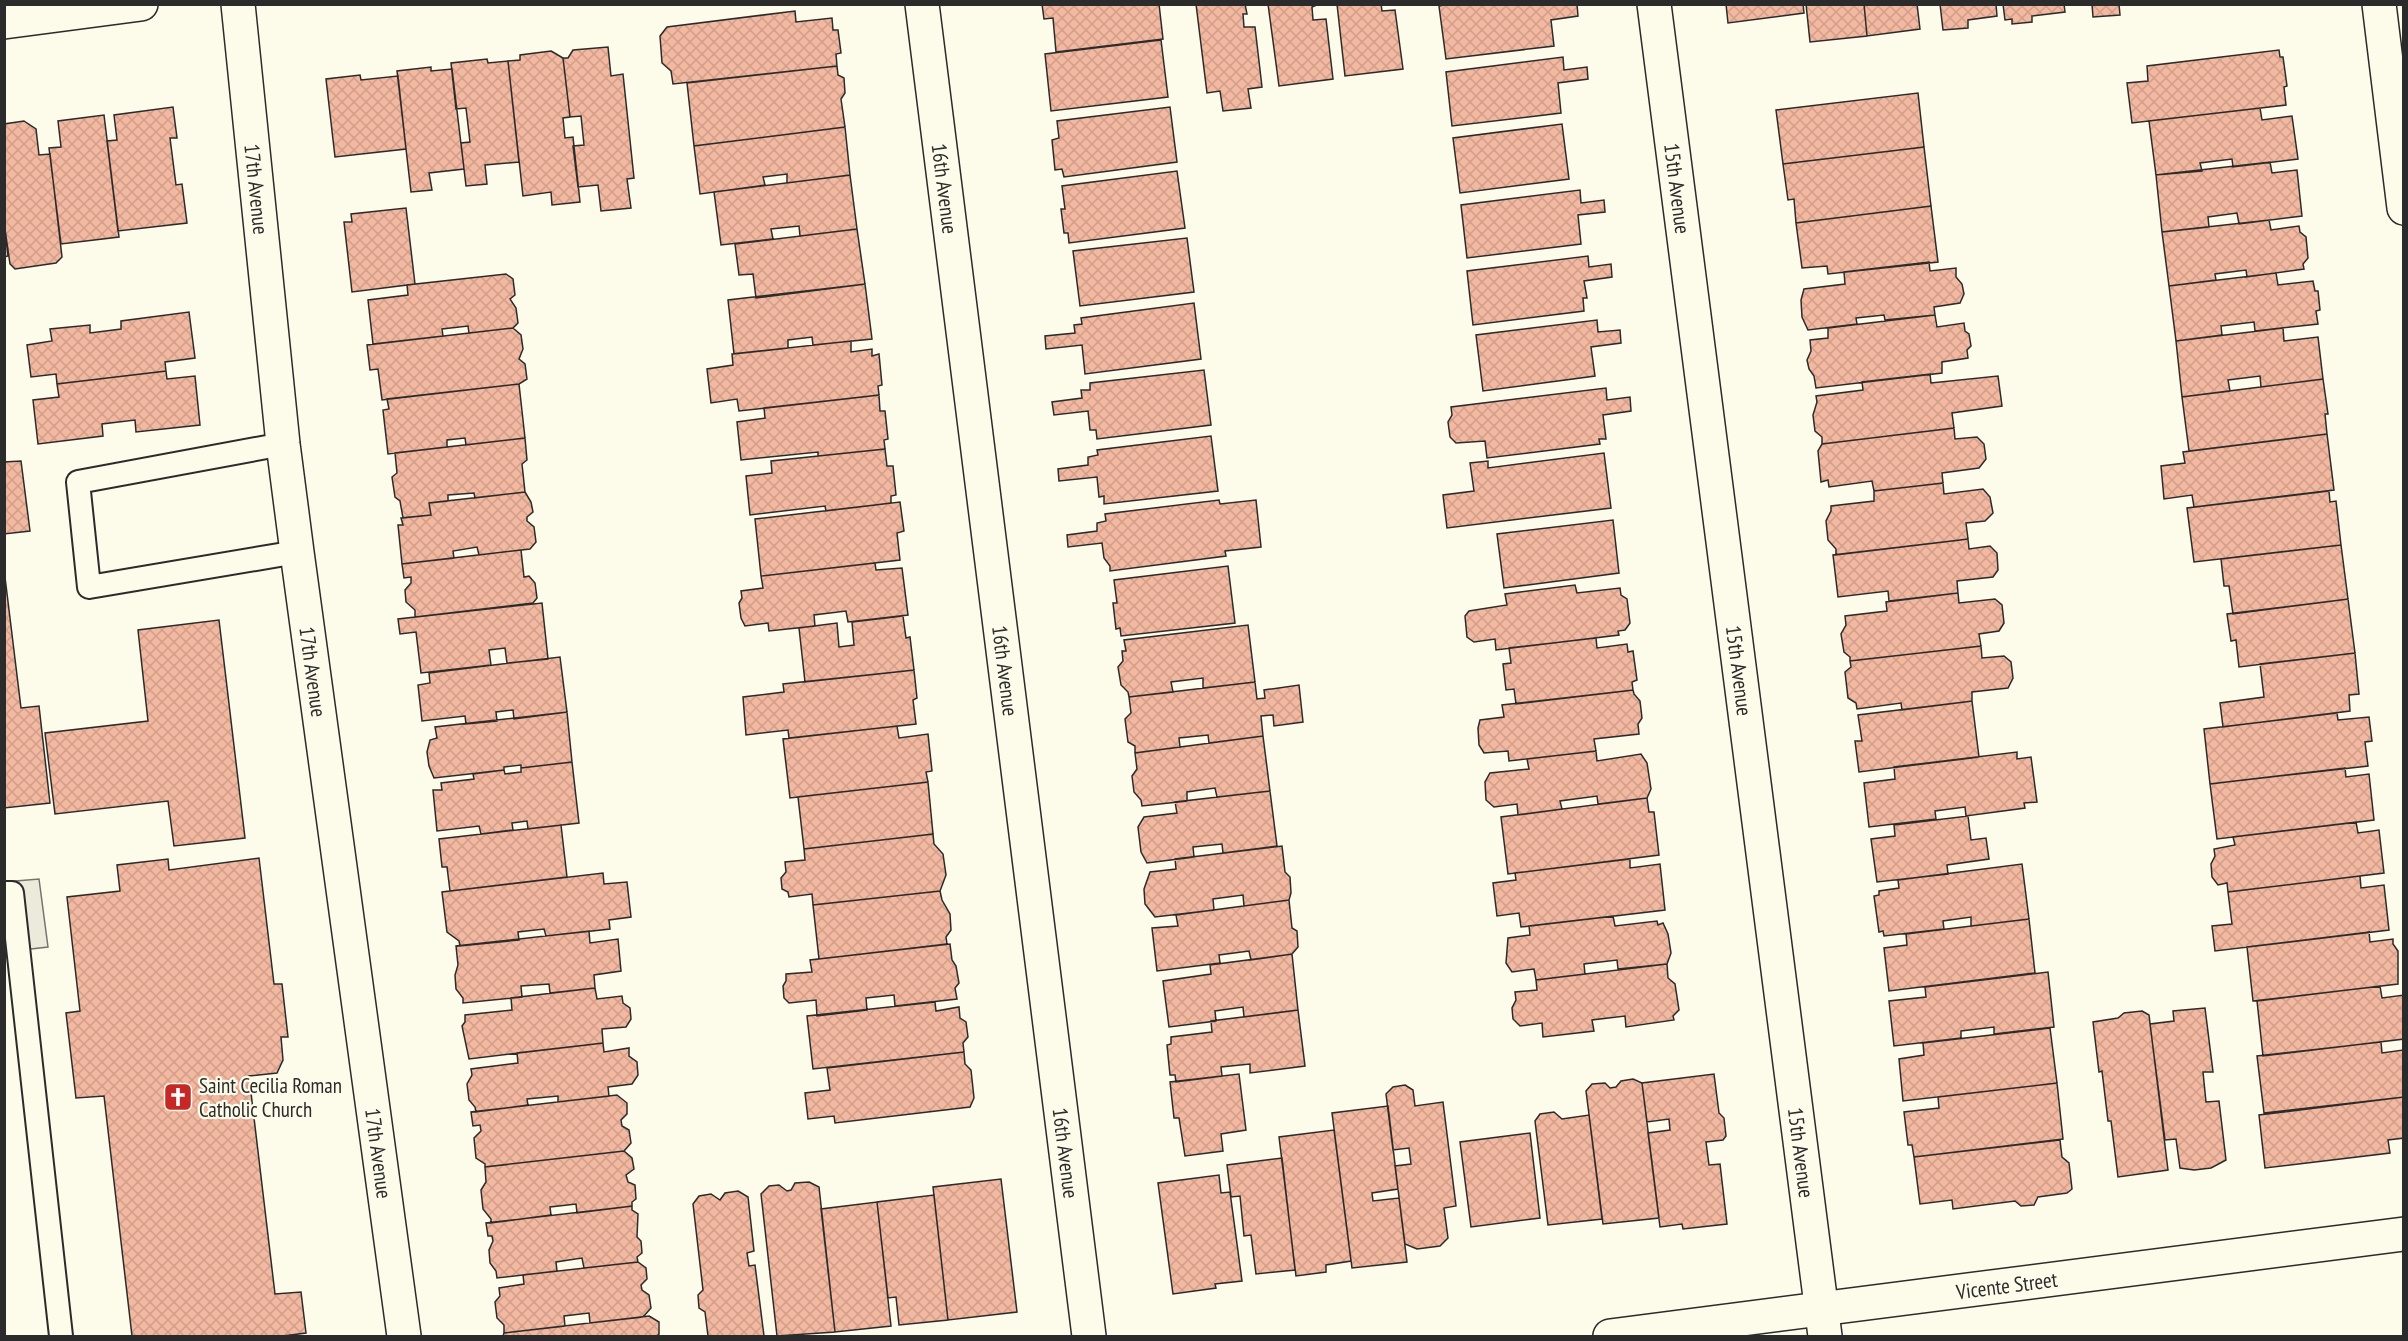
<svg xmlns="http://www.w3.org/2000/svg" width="2408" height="1341" font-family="'PT Sans Narrow',sans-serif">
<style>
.pitch{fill:#ecebdb;stroke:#74746e;stroke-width:1.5}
.building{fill:url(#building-cross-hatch);stroke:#2b2b2b;stroke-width:1.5}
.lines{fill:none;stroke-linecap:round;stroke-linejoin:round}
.service-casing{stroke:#2b2b2b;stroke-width:26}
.minor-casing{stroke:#2b2b2b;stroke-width:36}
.tertiary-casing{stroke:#2b2b2b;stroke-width:36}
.service{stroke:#fdfbea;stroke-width:22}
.minor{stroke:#fdfbea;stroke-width:33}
.tertiary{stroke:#fdfbea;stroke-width:33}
.labels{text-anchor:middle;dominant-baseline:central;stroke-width:4.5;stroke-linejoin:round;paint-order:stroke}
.street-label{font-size:21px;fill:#2b2b2b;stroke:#fdfbea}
.poi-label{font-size:21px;fill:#2b2b2b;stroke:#fdfbea;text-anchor:start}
</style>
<defs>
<pattern id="building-cross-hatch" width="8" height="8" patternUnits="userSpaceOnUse" patternTransform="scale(1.5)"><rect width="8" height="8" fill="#f2b8a0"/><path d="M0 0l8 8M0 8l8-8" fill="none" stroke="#d09e8a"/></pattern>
</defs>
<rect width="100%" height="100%" fill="#fdfbea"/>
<path class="pitch" d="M39 879 48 947 5 952 4 882Z"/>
<path class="building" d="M1042 4H1159L1163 39 1056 52 1053 18 1044 19Z
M1196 4H1245L1247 14H1243L1244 27H1255L1262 87 1248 89 1251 108 1223 111 1220 91 1207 93Z
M1268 4H1319L1312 7 1313 20 1326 19 1333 79 1279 86Z
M1337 4H1381L1382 11 1395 10 1403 69 1345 76Z
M1449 4H1577L1578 16 1551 20 1554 46 1446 59 1439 6Z
M1726 4H1803L1804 13 1728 23Z
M1806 4H1864L1867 36 1810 42Z
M1864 4H1917L1920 29 1867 36Z
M1940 4H1996L1997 16 1968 20V28L1943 30Z
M2003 4H2064L2065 12 2032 16V22L2012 24V19L2005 20Z
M2092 4H2119L2120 15 2093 17Z
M795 11 796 22 832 18 833 30H838L841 53 836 54 837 66 673 84 671 71 662 63 660 36 667 27Z
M1161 40 1168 97 1051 111 1045 54Z
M608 47 611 76 623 74 634 178 627 179 631 208 601 211 598 185 578 187 573 146 584 145 581 116 570 117 563 58H568L573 50Z
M2279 50 2280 57H2283L2287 86 2284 87 2286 105 2132 123 2127 83 2148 81 2147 66Z
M551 51 563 58 570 117 563 118 565 138 573 137 580 202 552 205 551 192 523 196 508 61 520 60V55Z
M1563 57 1564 70 1587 67 1588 79 1558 83 1561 113 1452 126 1446 72Z
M487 59 488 63 508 61 519 162 485 165 487 184 466 186 461 143 470 142 466 108 456 109 451 63Z
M837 66 838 75 844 78 845 93 841 99 845 127 694 146 687 83Z
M431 67V71L452 69 464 169 429 173 432 190 411 192 397 71Z
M360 75 361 80 398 76 406 149 335 157 326 79Z
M1918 93 1924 147 1783 164 1776 110Z
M173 107 177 138H170L176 185 182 184 187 223 118 231 107 141 117 140 114 115Z
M1170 107 1177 162 1064 177 1062 169 1055 170 1052 140 1059 138 1057 121Z
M2260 108 2262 120 2292 116 2298 159 2233 167 2232 159 2200 163 2202 171 2156 175 2149 121Z
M104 115 119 237 61 244 49 148 61 147 58 121Z
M24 121 36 129 39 155 50 154 62 257 56 263 15 269 10 264 4 222V124Z
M1562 124 1569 179 1460 193 1453 138Z
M845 127 850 175 787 183V174L763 177 765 185 700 194 694 146Z
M1924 147 1931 206 1796 223 1794 199 1788 200 1783 164Z
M2270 162 2272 173 2297 170 2302 216 2239 224 2237 213 2208 217 2209 227 2162 232 2156 175Z
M1177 171 1185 228 1069 243 1068 233H1064L1061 209H1065L1062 186Z
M850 175 857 229 800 236 799 226 771 229 773 239 721 245 714 192Z
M1580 190 1581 203 1604 200 1605 212 1578 215 1581 244 1467 258 1461 205Z
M1931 206 1938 262 1828 274 1827 266 1802 268 1796 223Z
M406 208 415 284 352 292 344 222H352L351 214Z
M2269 220 2271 230 2299 226 2300 232 2306 237 2308 258 2303 264 2304 269 2247 277 2246 270 2215 274 2216 280 2169 286 2162 232Z
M4 222 8 256 4 257Z
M857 229 865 284 756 298 753 274 739 275 735 244Z
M1187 238 1194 292 1080 306 1073 251Z
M1588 256 1589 267 1611 264 1612 277 1584 281 1587 298H1583L1584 311 1473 325 1467 271Z
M1929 262 1930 271 1956 268V277L1962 284 1964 294 1960 303 1934 307 1935 315 1885 320 1884 315 1856 318 1857 324 1808 330 1802 317 1801 300 1804 289 1845 284 1844 272Z
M2276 273 2278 285 2313 281 2315 291H2318L2320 310 2316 311 2318 324 2255 331 2254 322 2221 326 2222 335 2176 341 2169 286Z
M506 274 513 279 515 295 510 299 516 308 518 323 513 328 469 333 468 326 442 329 443 336 373 344 368 300 408 295 407 285Z
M865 284 872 339 813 345 812 337 788 340V348L734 354 728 300Z
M1194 303 1201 359 1085 374 1082 345 1046 349 1045 336 1075 333 1074 325 1082 324 1081 318Z
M189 312 195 358 165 362 166 371 57 384 56 374 31 377 27 345 52 341 50 329 90 325V333L121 329V321Z
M1935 315 1937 327 1964 323 1965 331 1969 334 1971 346 1967 350 1968 358 1942 362V373L1816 388 1814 376 1809 369 1807 360 1811 351 1810 340 1828 338V328Z
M1597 320 1598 332 1620 330 1621 343 1591 347 1595 376 1483 391 1476 335Z
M513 328 521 335 523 349 519 359 525 364 527 379 519 384 382 400 378 369 370 370 367 345Z
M2283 328 2284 341 2318 337 2323 379 2261 387 2260 376 2228 380 2230 391 2182 397 2176 341Z
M851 341V352L872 349V356L879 354 882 385 878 386 879 395 739 411 737 399 711 403 707 369 733 365 732 354Z
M1204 370 1211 425 1097 439 1096 430H1090L1088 411 1054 415 1052 402 1082 398 1081 390H1090V383Z
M166 371 167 379 195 376 200 425 136 432 135 420 102 424 103 436 38 444 33 400 59 397 57 384Z
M1930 374 1931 383 1998 376 2002 406 1952 413 1954 428 1822 444V437L1815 431 1813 415 1817 402 1816 396 1863 390 1862 382Z
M2323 379 2328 414H2325L2327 434 2189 451 2182 397Z
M519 384 525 438 466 445 465 438 447 440V447L388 454 383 410 389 409 387 399Z
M1606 388 1607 400 1630 397 1631 411 1603 415 1606 439H1599L1600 444 1487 458 1485 441 1456 443 1450 437 1448 422 1452 415 1451 407Z
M879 395 880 411H885L888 439 884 440 885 449 818 456V452L741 460 737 422 765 418 764 408Z
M1954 428 1955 439 1977 437 1984 444 1986 459 1979 468 1942 473 1943 483 1874 491 1872 481 1829 487 1828 480 1821 482 1818 451 1822 444Z
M2327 434 2334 490 2194 507 2192 495 2164 499 2161 466 2185 463 2183 452Z
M1211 436 1218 491 1104 504V496L1099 497 1097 477 1059 481 1058 469 1088 465V457L1098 455 1097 450Z
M525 438 527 460 522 464 525 492 475 498 474 493 448 495V501L429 503 431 515 403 518 400 501 395 497 392 477 397 473 395 453Z
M885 449 887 466H893L896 495 891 496V503L826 511 825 506 750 515 746 476 772 473 771 461Z
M1604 453 1611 508 1447 528 1443 495 1474 491 1470 463 1488 461V468Z
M21 461 30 531 4 534V462Z
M1943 483 1944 494 1983 489 1990 497 1993 513 1985 521 1966 523 1968 539 1836 555V549L1828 540 1826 521 1831 511V506L1874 501V491Z
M2329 491 2330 502 2336 501 2341 545 2194 562 2187 508Z
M525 492 531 502 533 512 527 517V521L534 527 536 542 530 549 479 555 477 547 453 551 454 558 402 564 398 525H403L401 518 431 515 429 503Z
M1219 500 1220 504 1256 500 1261 547 1225 551 1226 556 1110 571V566L1104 558 1102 543 1068 547 1067 535 1097 531V523L1106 521 1105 514Z
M900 502 904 531 897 533 900 560 761 576 755 519Z
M1613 520 1619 573 1504 588 1497 534Z
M1968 539 1969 549 1990 546 1997 553 1998 570 1993 577 1957 581 1958 593 1889 601 1888 591 1838 597 1833 555Z
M2341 545 2348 599 2233 614 2229 586H2224L2221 559Z
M521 550 524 577 529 576 535 583 537 598 533 603 415 617V610L406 602 405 590 411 583V577L404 578 402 564Z
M875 563 876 570 902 568 908 615 848 622 846 611 814 615 815 626 769 631 768 623 745 626 741 618 739 603 742 598 741 591 763 588 761 576Z
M1228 566 1235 623 1121 636 1120 628 1116 629 1113 603H1117L1114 580Z
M4 569 21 708 39 706 50 803 4 808Z
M1575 585 1577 593 1620 588 1621 595 1627 599 1630 623 1625 630 1618 631 1619 635 1496 650 1495 639 1474 642 1467 637 1465 616 1469 611 1507 605 1505 594Z
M1958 593 1959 603 1995 599 2002 605 2004 623 1999 631 1979 634 1981 646 1850 661V657L1844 652 1841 634 1846 625 1845 616 1887 611 1886 602Z
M2348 599 2355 653 2239 667 2236 640 2231 641 2227 614Z
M542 603 548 659 507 663 505 648 489 650 491 665 421 673 416 632 400 634 398 619Z
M903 616 906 638 910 637 914 670 805 682 799 628 837 623 839 647 854 645 852 622Z
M219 620 245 838 174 846 168 801 55 814 45 733 148 721 138 630Z
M1248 625 1255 682 1203 688V678L1171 682 1173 692 1129 697 1128 692 1121 685 1118 667 1123 661 1122 651H1126L1124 640Z
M1596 638 1597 648 1627 644 1628 652 1633 651 1637 680 1632 682 1633 690 1516 704 1514 689 1506 690 1503 664 1511 663 1509 648Z
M1981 646 1982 658 2004 656 2011 662 2013 678 2008 688 1972 692V701L1902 710 1901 703 1857 709 1856 703 1848 698 1845 672 1851 667 1850 661Z
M2355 653 2359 694 2349 695 2350 711 2223 727 2220 703 2264 697 2260 664Z
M560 657 567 712 514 719 513 710 496 712 497 721 466 724 465 716 422 721 418 685 430 683 429 673Z
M914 670 917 698 913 700 916 724 789 738 788 730 746 735 743 697 784 692 783 684Z
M1255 682 1257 699 1265 698 1264 690 1299 685 1303 722 1274 726 1273 715 1261 716 1263 736 1209 743 1208 735 1179 738 1180 747 1135 753V746L1128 742 1125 719 1131 713 1129 697Z
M1633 690 1634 694 1640 701 1642 718 1638 724 1639 734 1594 739 1596 751 1509 761 1508 751 1484 753 1479 745 1478 728 1480 720 1504 717 1502 705Z
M1972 701 1979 757 1859 772 1855 741H1862L1858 715Z
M567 712 572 762 521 768V765L504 767V770L434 778 429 766 427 752 430 740 437 738 435 727Z
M2337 713 2338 720 2369 717 2372 741 2365 742 2368 766 2210 784 2204 729Z
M897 726 899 738 928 734 932 771 926 772 928 782 790 798 783 739Z
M1263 736 1270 791 1217 797 1215 788 1187 792V801L1142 806 1141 800 1134 792 1132 776 1137 769 1135 753Z
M1596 751 1597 761 1641 754 1647 763 1651 789 1647 798 1598 804 1597 796 1560 801 1562 809 1518 815 1517 804 1494 807 1486 800 1485 782 1490 773 1529 769 1527 759Z
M2017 752V759L2031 757 2037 802 2024 803 2025 808 1966 816 1965 807 1935 811 1936 819 1869 827 1864 783 1895 779 1894 767Z
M572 762 579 823 528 829 527 821 512 823 513 830 481 834 479 826 437 831 433 790H442L441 783 474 779 473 774 504 770 505 774 521 772V768Z
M2345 768 2346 777 2369 774 2374 820 2217 839 2210 784Z
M928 782 933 834 804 849 798 797Z
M1270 791 1277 846 1223 853 1222 844 1193 847 1194 857 1147 863 1141 852 1138 827 1144 817 1177 813 1175 802Z
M1647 798 1649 812H1654L1659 855 1508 874 1501 817Z
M1968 816 1971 840 1986 838 1989 859 1947 865 1948 874 1877 882 1871 839 1895 836 1894 825Z
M2356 822 2358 833 2379 830 2384 873 2228 892 2227 883 2218 885 2212 877 2211 864 2215 856 2214 849 2235 845 2233 837Z
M561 825 567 877 450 891 447 867H442L439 839Z
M933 834 934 844 943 854 946 875 940 891 813 905 812 894 789 897 788 892 782 889 781 878 786 872 785 862 805 860 804 849Z
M1282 846 1285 872 1290 877 1291 893 1289 900 1244 906 1243 895 1213 899 1214 910 1155 917 1145 904 1144 889 1150 872 1176 869 1175 859Z
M259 858 274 984H282L288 1037H281L283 1060 277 1073 249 1076 275 1294 301 1292 306 1333 283 1336H132L104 1096 76 1098 66 1013 80 1011 67 897 120 891 117 865 168 859 169 870Z
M1630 859V868L1660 864 1665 910 1521 927 1519 913 1497 916 1493 883 1516 880 1515 873Z
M2022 864 2029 919 1971 926V917L1943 921 1944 929 1884 936 1883 931 1879 932 1874 896 1879 895V891L1899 888 1898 880Z
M603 873 604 884 627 882 631 917 609 920 610 929 546 936 544 929 518 932 519 940 460 946 459 941 447 932 442 892Z
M2360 876 2361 888 2384 885 2389 930 2215 951 2212 926 2232 924 2228 892Z
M940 891 942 900 950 914 951 930 946 937 947 944 819 959 813 905Z
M1289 900 1292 928 1297 931 1298 947 1292 954 1251 960 1249 951 1219 955 1220 963 1157 971 1152 928 1178 926 1176 915Z
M1613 916 1615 926 1657 921 1658 925 1663 923 1668 934 1671 953 1667 964 1618 969 1617 960 1584 964 1585 974 1536 980 1534 969 1512 972 1506 963 1508 938 1530 935 1529 926Z
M2029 919 2035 973 1889 991 1884 948 1907 945 1906 934Z
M589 931 590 943 618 939 621 971 594 975 595 988 550 993 549 984 521 986 522 997 463 1003V998L456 989 455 975 458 965 456 946Z
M2369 932 2370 942 2393 939V944L2398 951V984L2253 1001 2247 947Z
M950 944 952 960 956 966 959 983 955 988 957 999 895 1006 894 995 866 998 867 1010 817 1016 816 1000 789 1003 784 998 783 986 786 981V974L812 972 810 960Z
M1292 954 1298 1010 1244 1017 1243 1007 1215 1011 1216 1021 1169 1027 1163 981 1211 974 1210 965Z
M1667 964 1668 978 1675 984 1679 1010 1673 1016 1674 1020 1626 1027 1625 1016 1592 1020 1594 1031 1543 1037 1542 1023 1520 1026 1513 1019 1512 1008 1516 1000 1515 992 1537 990 1536 980Z
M2048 972 2054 1027 1994 1034V1027L1961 1031V1038L1894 1046 1889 1001 1926 997 1925 987Z
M2380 986 2382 998 2404 995V1039L2263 1056 2257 1001Z
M595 988 597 999 622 996 623 1003 630 1008 631 1019 626 1027 602 1029 603 1043 469 1059 462 1026 465 1022V1015L512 1010 511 998Z
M935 1002 936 1011 959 1007 960 1018 966 1022 968 1037 963 1043 964 1052 813 1069 807 1016Z
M2205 1008 2213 1072H2203L2206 1102 2219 1101 2226 1160 2211 1168 2194 1170 2180 1168 2176 1139 2165 1140 2150 1024 2174 1021 2173 1011Z
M1298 1010 1305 1066 1250 1073V1064L1221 1067 1222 1076 1176 1082 1175 1075H1170L1167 1045 1171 1044V1037L1212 1032 1211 1021Z
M2142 1011 2149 1015 2168 1170 2118 1177 2111 1121H2108L2102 1071 2099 1072 2093 1022 2118 1018 2124 1013Z
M2050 1028 2057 1083 1903 1101 1899 1059 1924 1055 1923 1043Z
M2381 1042 2382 1053 2403 1050 2404 1097 2264 1113 2257 1056Z
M603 1043 604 1052 629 1048V1056L637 1062 638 1075 632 1084 608 1087 609 1096 558 1102V1096L527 1099 528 1105 476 1112 475 1107 469 1100 467 1084 472 1075 471 1069 518 1063 517 1053Z
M964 1052 965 1064 971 1070 974 1098 970 1107 835 1123 834 1116 808 1119 805 1093 830 1090 827 1068Z
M1239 1074 1246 1130 1221 1134 1223 1151 1185 1156 1179 1118H1174L1170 1082Z
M1714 1074 1719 1113 1724 1118 1726 1136 1723 1140 1706 1142 1709 1165 1720 1164 1727 1224 1683 1229 1682 1224 1660 1227 1648 1133 1670 1130 1669 1119 1647 1122 1642 1083Z
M1633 1079 1642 1083 1659 1218 1603 1224 1586 1091 1592 1084 1605 1083 1610 1088 1616 1087 1621 1081Z
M2057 1083 2063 1139 1914 1157 1912 1145H1908L1904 1112 1939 1108 1938 1097Z
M1405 1085 1413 1090 1415 1106 1443 1102 1456 1206 1444 1208 1448 1238 1440 1246 1417 1249 1405 1244 1395 1166 1411 1164 1409 1148 1393 1150 1386 1094 1393 1087Z
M617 1095 627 1103V1114L621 1120 622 1126 629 1130 631 1143 624 1151 485 1167V1164L476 1158 474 1138 481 1131 480 1125 473 1126 471 1112Z
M2404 1097V1138L2388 1140 2390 1153 2265 1168 2259 1115Z
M1388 1106 1398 1189 1372 1193 1373 1201 1399 1198 1407 1262 1352 1268 1332 1113Z
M1554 1112 1562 1119 1589 1115 1602 1219 1548 1225 1535 1121 1540 1114Z
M1334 1130 1351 1261 1326 1265V1272L1296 1276 1279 1137Z
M1530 1133 1540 1218 1471 1227 1460 1142Z
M2060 1140 2062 1157 2069 1163 2072 1189 2067 1193 2038 1197 2034 1205 2021 1206 2015 1201 1953 1209 1952 1200 1920 1204 1914 1157Z
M624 1151 632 1158 634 1169 626 1175 628 1182 635 1185 636 1199 632 1202V1206L577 1213 576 1204 550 1207 551 1215 491 1223V1219L483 1209 481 1190 486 1182 485 1167Z
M1282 1158 1295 1270 1256 1274 1251 1235 1244 1236 1240 1196 1231 1197 1227 1165Z
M1219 1175 1221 1193 1230 1192 1242 1281 1215 1284 1216 1288 1173 1294 1158 1183Z
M1001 1179 1017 1312 948 1320 933 1187Z
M809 1182 819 1187 835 1332 777 1336 761 1194 769 1186 779 1185 787 1191 791 1190 795 1183Z
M738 1191 748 1197 754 1251 747 1253 749 1266 755 1265 764 1336H708L705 1312 699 1308 698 1295 703 1290 693 1204 699 1196 711 1194 720 1200 725 1193Z
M934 1195 948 1320 899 1325 896 1297 888 1298 877 1202Z
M877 1202 891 1326 835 1332 821 1209Z
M632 1206V1210L638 1214 637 1237 641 1241 642 1253 637 1257 638 1262 584 1268 582 1258 556 1262 557 1271 497 1278 496 1271 490 1263 489 1250 493 1241 492 1236H488L486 1223Z
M638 1262 646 1268 647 1279 641 1285 642 1290 649 1295 651 1308 643 1317 590 1323 589 1313 564 1316 565 1326 504 1333V1325L497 1318 495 1302 500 1296 499 1288 524 1284 523 1275Z
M649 1316 659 1322V1334L657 1336H503L504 1333Z"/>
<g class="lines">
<g class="service-casing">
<path id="service" d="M283 444 78 482 89 587 297 552
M4 893H12L61 1336"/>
</g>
<g class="minor-casing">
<g id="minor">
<path id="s1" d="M238 4 283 444 297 552 404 1336"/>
<path id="s2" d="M922 4 1089 1336"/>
<path id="s3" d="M1654 4 1825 1336"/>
<path d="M4 22 141 4"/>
</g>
</g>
<g class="tertiary-casing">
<g id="tertiary">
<path d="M2379 4 2404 208"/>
<path id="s4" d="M1610 1336 2404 1234"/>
</g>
</g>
<use href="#service" class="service"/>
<use href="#minor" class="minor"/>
<use href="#tertiary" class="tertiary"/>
</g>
<defs>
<g id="church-square" transform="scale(1.5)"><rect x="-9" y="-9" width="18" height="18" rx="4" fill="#c62828" stroke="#fdfbea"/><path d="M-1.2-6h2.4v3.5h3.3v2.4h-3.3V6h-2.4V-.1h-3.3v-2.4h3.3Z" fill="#fff"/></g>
</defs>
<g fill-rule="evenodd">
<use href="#church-square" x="178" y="1097"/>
</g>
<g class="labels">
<g class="street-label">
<text stroke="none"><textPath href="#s2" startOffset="186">16th Avenue</textPath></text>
<text stroke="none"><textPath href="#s3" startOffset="186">15th Avenue</textPath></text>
<text stroke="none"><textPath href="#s1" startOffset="186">17th Avenue</textPath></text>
<text stroke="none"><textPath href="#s2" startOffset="672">16th Avenue</textPath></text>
<text stroke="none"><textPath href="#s3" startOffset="672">15th Avenue</textPath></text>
<text stroke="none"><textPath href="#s1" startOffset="672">17th Avenue</textPath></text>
<text stroke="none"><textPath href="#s1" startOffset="1158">17th Avenue</textPath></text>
<text stroke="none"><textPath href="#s2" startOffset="1158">16th Avenue</textPath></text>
<text stroke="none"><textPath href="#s3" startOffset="1158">15th Avenue</textPath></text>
<text stroke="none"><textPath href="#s4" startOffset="400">Vicente Street</textPath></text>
</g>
<g class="poi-label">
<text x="199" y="1085">Saint Cecilia Roman<tspan x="199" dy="24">Catholic Church</tspan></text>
</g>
</g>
<rect width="2408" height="1341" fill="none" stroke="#2b2b2b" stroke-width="12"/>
</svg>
